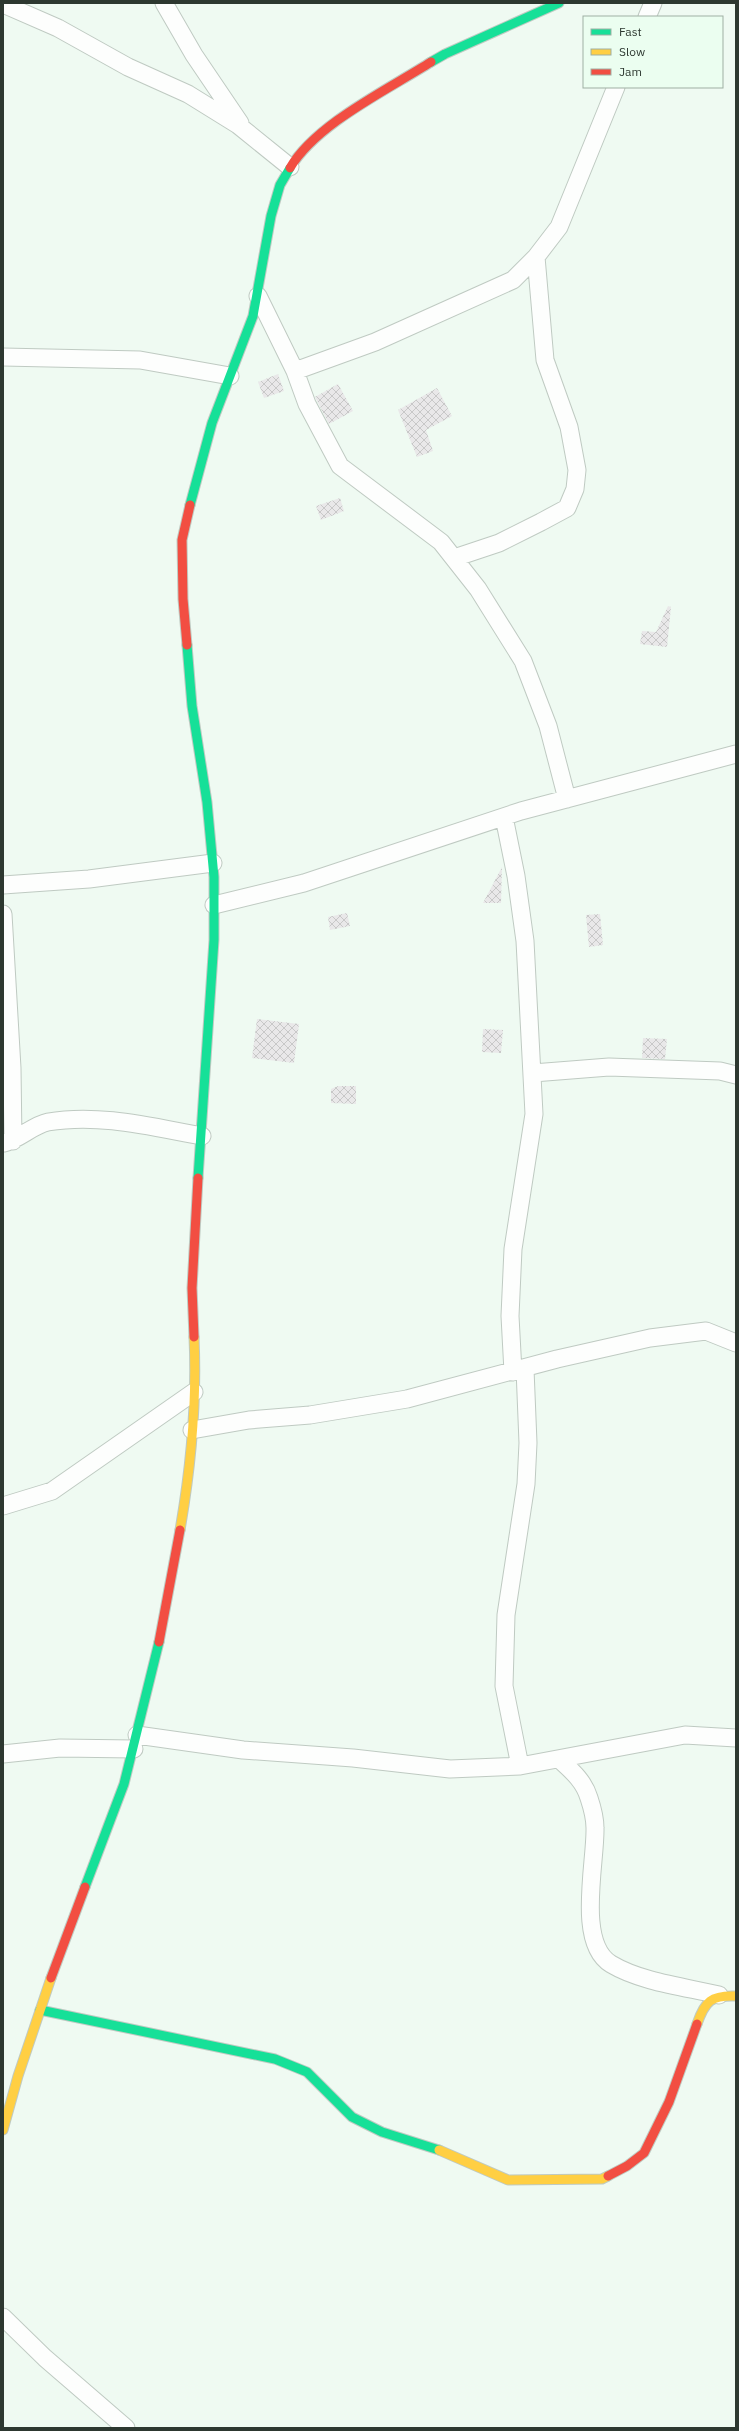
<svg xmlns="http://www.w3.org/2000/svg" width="739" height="2431" font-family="'IBM Plex Sans',sans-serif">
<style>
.building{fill:url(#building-cross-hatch)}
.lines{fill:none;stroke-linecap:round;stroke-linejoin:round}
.street-casing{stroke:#bfcac2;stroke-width:19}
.fast-casing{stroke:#bfcac2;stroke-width:11}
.slow-casing{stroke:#bfcac2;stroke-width:11}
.jam-casing{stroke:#bfcac2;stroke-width:11}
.street{stroke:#fdfefd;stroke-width:17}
.fast{stroke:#16e098;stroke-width:9}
.slow{stroke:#ffcf43;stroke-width:9}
.jam{stroke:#f24e42;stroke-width:9}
</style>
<defs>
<pattern id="building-cross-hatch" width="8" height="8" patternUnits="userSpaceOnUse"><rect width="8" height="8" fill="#e9e8e9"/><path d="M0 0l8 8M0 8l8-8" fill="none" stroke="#c8c8c8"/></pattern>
</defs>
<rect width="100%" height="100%" fill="#effaf2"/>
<path class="building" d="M278 374 284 391 264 398 258 382Z
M338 384 353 411 329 424 315 397Z
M437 388 452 416 426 430 433 451 417 457 398 410Z
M340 498 344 511 321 520 316 506Z
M668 606 671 607 667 647 640 644 642 631 656 632Z
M502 867 501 903H483Z
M347 913 350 926 330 930 328 917Z
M600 914 603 945 589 947 586 915Z
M257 1019 299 1024 294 1063 252 1058Z
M483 1029 503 1030 501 1053 482 1052Z
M643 1038 667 1039 665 1059 642 1058Z
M338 1086H356V1104L331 1103V1089Z"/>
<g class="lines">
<g class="street-casing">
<path id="street" d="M164 3 194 55 240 123
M3 4 58 28 128 67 188 94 238 125 290 167
M647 17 653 3
M258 296 295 371 307 404 340 466 441 542 478 589 523 661 548 726 567 799
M3 357 140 360 230 376
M295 371 375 342 513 280 536 257 559 227 616 87
M454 558 499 543 541 522 567 508 575 489 577 470 569 427 545 360 536 257
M504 817 516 876 525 941 534 1114 513 1249 510 1316 513 1372
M3 885 89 879 213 863
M214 905 304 883 521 811 736 754
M3 914 12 1068 13 1141
M533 1073 609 1067 720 1071 736 1075
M4 1143C20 1139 33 1125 48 1122 99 1113 152 1127 202 1136
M192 1430 249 1420 310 1415 407 1399 557 1359 650 1338 706 1331 736 1343
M3 1506 52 1491 194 1392
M137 1735 243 1750 353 1758 450 1769 520 1766 685 1735 736 1738
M3 1754 60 1748 134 1749
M560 1760C572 1771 584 1781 589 1798 592 1807 595 1818 595 1828 596 1862 576 1943 611 1964 641 1982 685 1987 719 1995
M520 1766 504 1686 506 1615 526 1484 528 1443 525 1369
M3 2317 45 2358 126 2428"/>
</g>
<g class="fast-casing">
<path id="fast" d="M431 62 445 54 559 3
M190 505 212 423 253 316 271 216 280 185 290 168
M187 645 192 706 207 802 214 877V940L198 1178
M85 1887 124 1784 159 1642
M40 2010 275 2059 307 2072 352 2117 382 2132 439 2150"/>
</g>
<g class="slow-casing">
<path id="slow" d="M180 1530C191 1467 197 1402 194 1337
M697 2024C705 2001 711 1995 736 1996
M3 2130 18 2076 51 1978
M439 2150 508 2180 602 2179 608 2176"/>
</g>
<g class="jam-casing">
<path id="jam" d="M290 168C316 124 387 90 431 62
M187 645 183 599 182 540 190 505
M194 1337 192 1288 198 1178
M159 1642 180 1530
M51 1978 85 1887
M608 2176 627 2166 644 2153 669 2102 697 2024"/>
</g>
<use href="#street" class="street"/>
<use href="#fast" class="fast"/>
<use href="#slow" class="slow"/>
<use href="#jam" class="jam"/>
</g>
<rect width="739" height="2431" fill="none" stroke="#2d3830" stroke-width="8"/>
<rect x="583" y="16" width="140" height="72" fill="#ebfef0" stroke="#9fafa3"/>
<rect x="591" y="29" width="20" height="6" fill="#16e098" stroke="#9fafa3"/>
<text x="619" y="36" font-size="12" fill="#2d3830">Fast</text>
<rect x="591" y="49" width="20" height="6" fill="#ffcf43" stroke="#9fafa3"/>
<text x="619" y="56" font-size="12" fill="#2d3830">Slow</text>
<rect x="591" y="69" width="20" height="6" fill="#f24e42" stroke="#9fafa3"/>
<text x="619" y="76" font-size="12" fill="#2d3830">Jam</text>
</svg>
